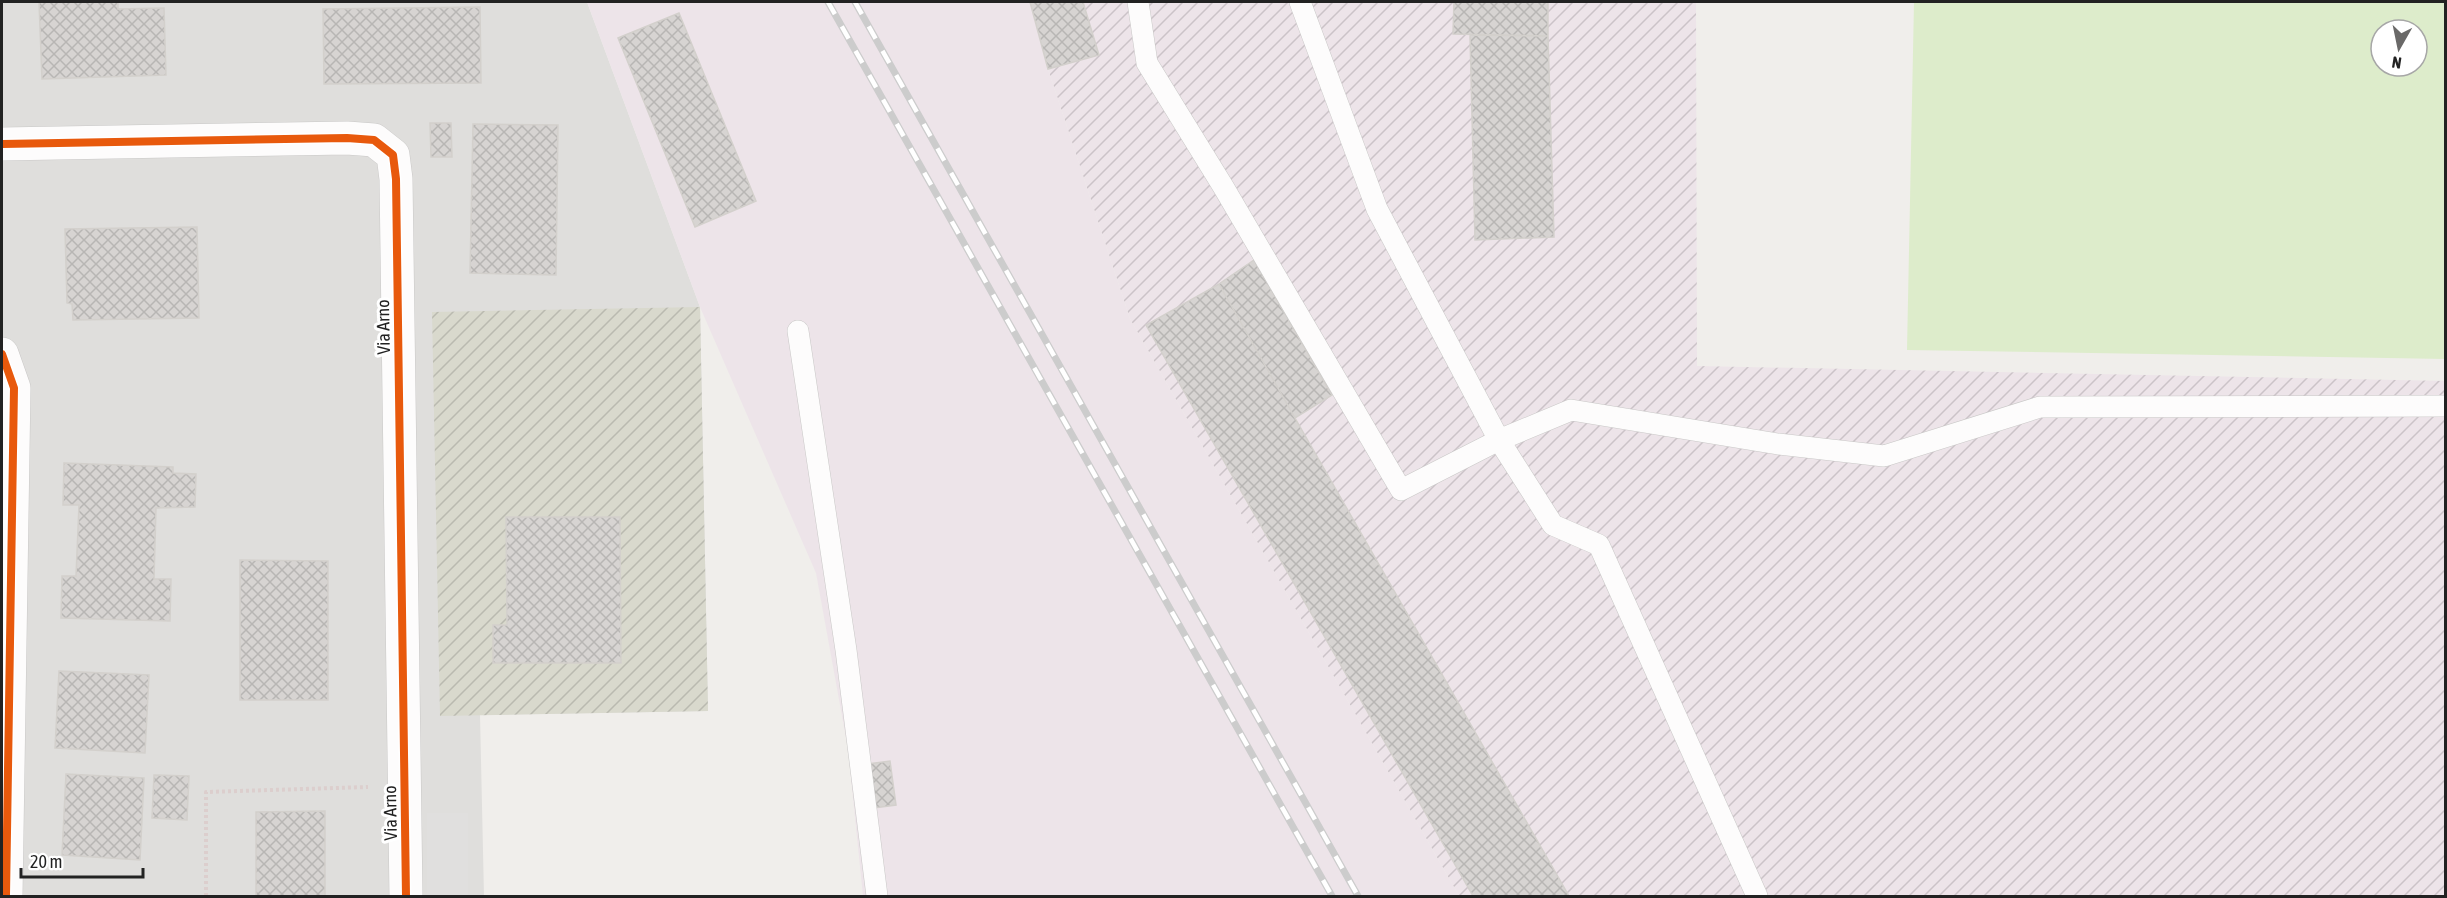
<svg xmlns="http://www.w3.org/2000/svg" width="2447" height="898" font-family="'Asap Condensed',sans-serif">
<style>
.residential{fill:#dfdedc}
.industrial{fill:url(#industrial-furrows)}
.railway{fill:#ede4e9}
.construction{fill:url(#construction-furrows)}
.grass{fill:#ddeccb;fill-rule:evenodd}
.parking{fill:#e0dfde}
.building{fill:url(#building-cross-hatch);stroke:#d3d0cc;stroke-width:1.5}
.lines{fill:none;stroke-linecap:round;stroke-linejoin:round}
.service-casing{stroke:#c9c8c7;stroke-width:22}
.minor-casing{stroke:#c9c8c7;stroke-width:34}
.path{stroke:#dccecd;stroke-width:4;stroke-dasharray:3 3;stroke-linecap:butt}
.service{stroke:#fdfcfc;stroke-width:21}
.minor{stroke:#fdfcfc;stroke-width:33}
.rail-casing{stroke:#ccc;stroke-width:7}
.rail{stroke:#fff;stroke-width:4.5;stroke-dasharray:14;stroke-linecap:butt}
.cycleway-casing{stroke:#fff;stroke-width:11}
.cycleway{stroke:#e8590c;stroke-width:8}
.labels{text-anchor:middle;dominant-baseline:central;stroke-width:6;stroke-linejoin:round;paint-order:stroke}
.street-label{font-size:18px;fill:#222;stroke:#fff}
</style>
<defs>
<pattern id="industrial-furrows" width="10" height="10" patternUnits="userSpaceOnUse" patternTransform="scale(1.5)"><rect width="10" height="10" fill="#ede4e9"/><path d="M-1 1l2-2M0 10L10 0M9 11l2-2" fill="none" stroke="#cbc3c8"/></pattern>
<pattern id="construction-furrows" width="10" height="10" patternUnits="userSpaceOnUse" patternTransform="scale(1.5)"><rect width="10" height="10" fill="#d9d9cd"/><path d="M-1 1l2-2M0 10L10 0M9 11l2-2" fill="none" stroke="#babab0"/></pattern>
<pattern id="building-cross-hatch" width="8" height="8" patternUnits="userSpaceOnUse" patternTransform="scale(1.5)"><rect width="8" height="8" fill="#d7d4d2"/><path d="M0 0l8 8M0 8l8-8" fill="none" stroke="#b8b6b4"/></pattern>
</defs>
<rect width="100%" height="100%" fill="#f0eeeb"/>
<path class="residential" d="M2 2H587L700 307 708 711 480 715 484 896H2Z"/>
<path class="industrial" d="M1030 2H1696L1697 366 2445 381V896H1459L1130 319 1048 69Z"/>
<path class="railway" d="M587 2H1030L1048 69 1130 319 1459 896H863L848 749 816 573 700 307Z"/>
<path class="construction" d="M700 307 708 711 440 716 432 312Z"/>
<path class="grass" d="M1914 2H2445V359L1907 350ZM2381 30H2417V66H2381Z"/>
<path class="parking" d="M427 813H468V896H427Z"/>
<path class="building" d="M39 2H118V9L164 8 166 75 42 79Z
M1030 2H1083L1099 55 1048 69Z
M1454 2H1548V36L1453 34Z
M480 7 481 83 324 84 323 9Z
M679 13 756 201 695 227 618 38Z
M1470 35 1548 36 1554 237 1475 240Z
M430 123H451L452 157H431Z
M473 124 558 125 556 275 470 273Z
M197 227 199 318 73 320 72 304 67 303 65 229Z
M1254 260 1332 395 1295 418 1219 284Z
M1219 284 1295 418 1569 896H1473L1146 325Z
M64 463 173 467V473L196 474 195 507 156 508 154 579H171L170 621 61 618 62 576H76L79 505H63Z
M506 517H620L621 663H493V625H507Z
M240 560 328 561V700H240Z
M59 671 149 675 145 753 55 748Z
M890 761 896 805 874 808 868 764Z
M66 774 144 778 140 860 62 855Z
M154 775 189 776 187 820 152 818Z
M325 811V896H256V812Z"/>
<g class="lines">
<g class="service-casing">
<path id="service" d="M1138 2 1147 63 1224 188 1401 490 1499 440 1553 525 1599 545 1757 896
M1300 2 1377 209 1499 440 1571 410 1778 444 1884 456 2040 407 2446 406
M798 331 846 650 877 896"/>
</g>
<g class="minor-casing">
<path id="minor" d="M2 144 347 138 374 140 393 155 396 179 406 896
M2 354 14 388 6 896"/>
</g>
<path class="path" d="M206 896V792L368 787"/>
<use href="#service" class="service"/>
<use href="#minor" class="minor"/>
<g class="rail-casing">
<path id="rail" d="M828 2 1332 896
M855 2 1358 896"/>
</g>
<use href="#rail" class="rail"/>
<g class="cycleway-casing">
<path id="cycleway" d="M2 144 347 138 374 140 393 155 396 179 406 896
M2 354 14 388 6 896"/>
</g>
<use href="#cycleway" class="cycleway"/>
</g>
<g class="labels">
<g class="street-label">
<text transform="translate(383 327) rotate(-91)">Via Arno</text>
<text transform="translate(390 813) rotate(-91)">Via Arno</text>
</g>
</g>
<rect width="2447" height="898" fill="none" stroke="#222222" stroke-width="6"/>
<g transform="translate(2399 48) rotate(189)"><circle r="28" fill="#ffffff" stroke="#a7a7a7" stroke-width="1.5"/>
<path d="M0-4.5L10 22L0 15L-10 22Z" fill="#6a6968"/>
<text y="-9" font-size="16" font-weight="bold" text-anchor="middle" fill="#222222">N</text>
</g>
<path d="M21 868v9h122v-9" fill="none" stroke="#222222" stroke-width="3"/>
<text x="30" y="868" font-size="18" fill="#222222" stroke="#ffffff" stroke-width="4.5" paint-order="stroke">20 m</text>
</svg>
